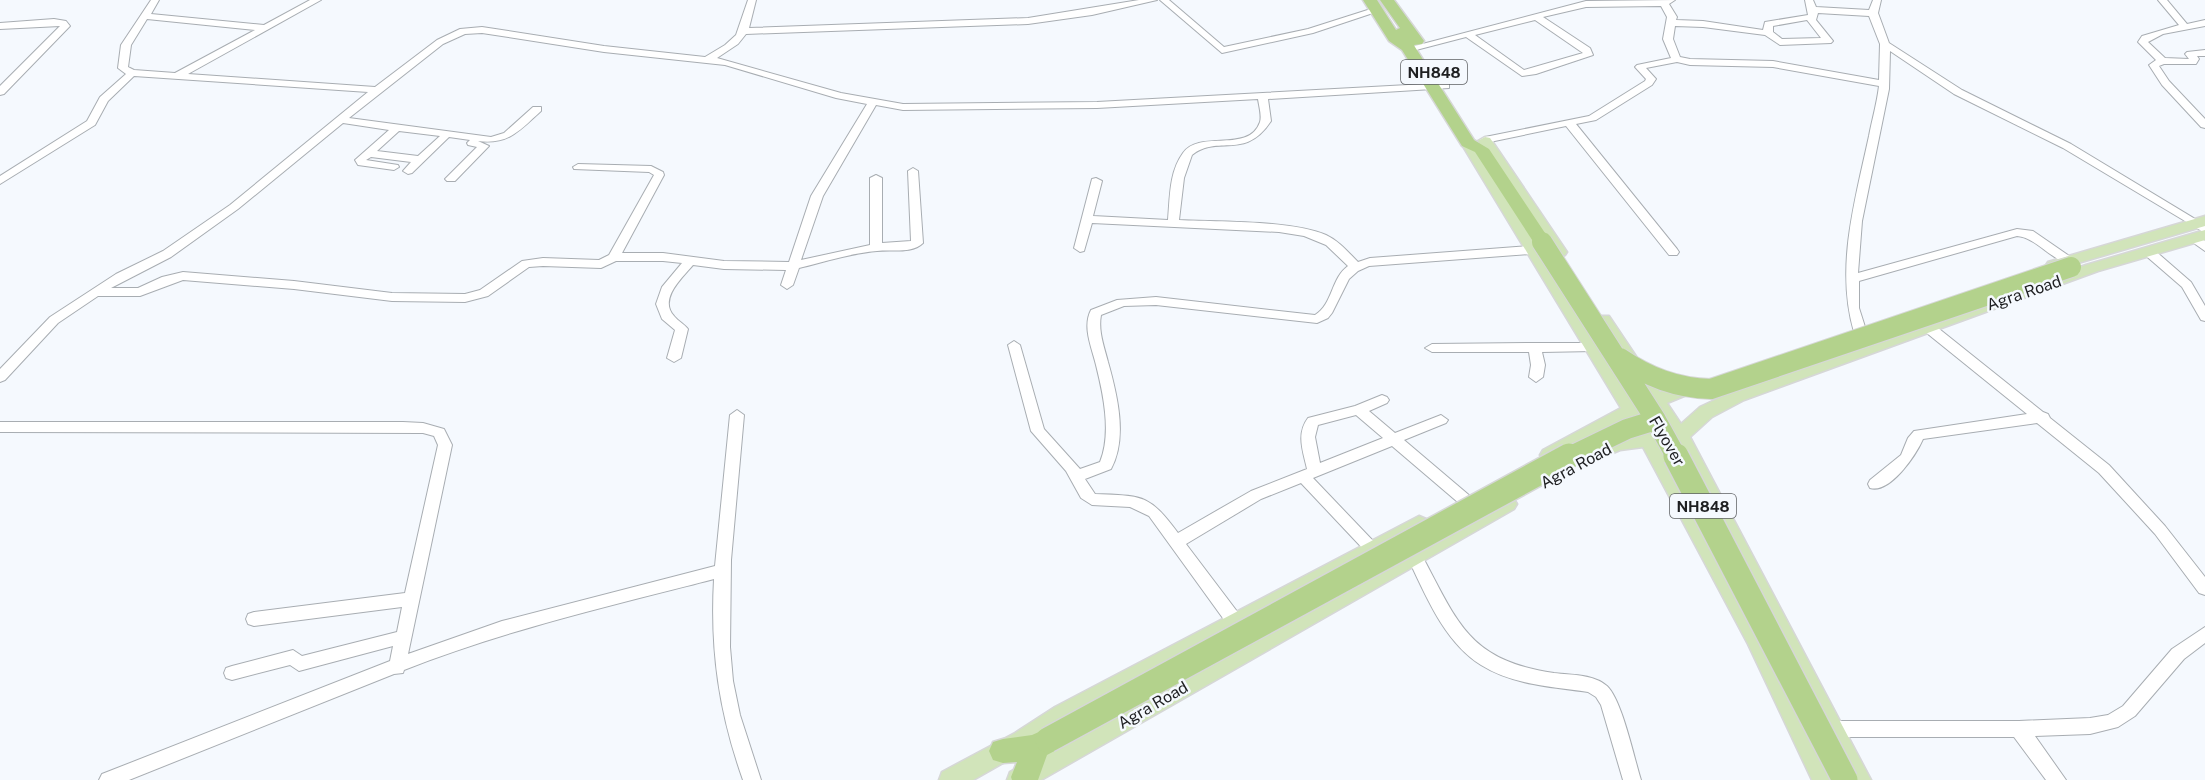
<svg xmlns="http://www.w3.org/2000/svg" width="2205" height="780" font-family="'Public Sans',sans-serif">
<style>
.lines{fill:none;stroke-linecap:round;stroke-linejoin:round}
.minor-casing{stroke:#a8adb2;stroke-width:2}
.major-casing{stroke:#d6d7d7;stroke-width:3}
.highway-casing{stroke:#d6d7d7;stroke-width:3}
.minor{fill:#fff;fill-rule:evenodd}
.major{fill:#d1e4ba;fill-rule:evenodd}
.highway{fill:#b3d28c;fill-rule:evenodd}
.highway-bridge-far1-casing{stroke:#d6d7d7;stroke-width:22;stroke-linecap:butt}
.highway-bridge-casing{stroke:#d6d7d7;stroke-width:28;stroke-linecap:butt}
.highway-bridge-far1{stroke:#b3d28c;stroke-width:20}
.highway-bridge{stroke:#b3d28c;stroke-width:25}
.labels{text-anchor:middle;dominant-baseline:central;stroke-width:5;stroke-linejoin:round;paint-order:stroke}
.shield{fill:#f5f9fe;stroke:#5e6063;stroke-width:1.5}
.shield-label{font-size:15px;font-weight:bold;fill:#1e1f21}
.street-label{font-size:16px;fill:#1e1f21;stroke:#f5f9fe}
</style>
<rect width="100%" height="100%" fill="#f5f9fe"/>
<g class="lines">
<g class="minor-casing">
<path id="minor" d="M151 0H159L151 14 264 25 310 0H321L188 74 375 87 437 40 460 29 482 27 604 46 705 57 725 45 736 35 748 0H756L749 28 1028 18 1139 0H1157L1092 15 1028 24 746 34 738 44 717 58 841 93 903 104 1097 102 1445 83 1449 84V88L1268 99 1271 121C1245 161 1218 134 1192 155L1184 178 1179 220C1218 222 1292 220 1326 235 1339 241 1348 252 1358 262L1370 258 1544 245 1550 249 1544 253 1369 266 1358 271 1349 279 1332 313 1328 318 1317 323 1156 305 1124 306 1101 315C1098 331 1104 346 1108 362 1117 394 1128 438 1111 469L1085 479 1095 494C1143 496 1149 494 1178 533L1251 491 1307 469C1303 451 1296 434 1308 418L1355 406 1382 395 1387 397 1389 400 1387 403 1369 411 1395 433 1441 415 1448 420 1446 423 1404 440 1470 496 1472 500 1470 504H1460L1392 446 1313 478 1377 545 1380 549 1377 553 1372 555 1367 553 1301 483 1261 499 1186 544 1242 618 1244 623 1242 628 1236 630 1230 628 1149 516 1130 507 1092 505 1081 498 1066 471 1031 431 1008 345 1014 341 1020 345 1044 429 1080 469 1100 462C1112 433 1103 393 1096 365 1092 348 1082 327 1091 310L1117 300 1156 297 1315 315C1333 304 1331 278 1348 266L1326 245 1304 236 1279 232 1092 223 1084 251 1080 252 1074 248 1092 179 1096 178 1102 181 1093 216 1168 220C1170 198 1169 172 1183 153 1200 129 1249 154 1260 122 1262 116 1259 106 1258 99L1097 108 903 110 876 105 823 196 801 260 870 245V178L876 175 882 178V243L911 241 908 171 913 168 918 171 923 243C912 254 892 249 877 251 851 253 824 262 799 268L793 285 787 289 781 285 786 270 724 269 693 265C683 277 658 299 674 316 678 321 684 324 688 329L681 358 674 362 667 358 675 330 662 319 656 304 662 287 682 263 663 261H616L601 268 543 266 529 267 488 296 465 302 392 301 294 289 183 280 140 296H98L58 323 5 380 0 382V369L50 317 116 274 163 251 230 205 368 92 134 76 108 101 95 125 0 184V176L87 121 100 97 126 74 118 68 121 45ZM147 19 255 30 175 73 134 70 128 67 131 45ZM482 33 604 52 725 65 836 98 867 104 811 196 789 262 724 261 663 253H622L664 175 663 172 651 166 578 164 573 167 574 169 649 172 654 175 609 255 599 260 543 258 522 261 480 290 465 294 392 293 294 281 183 272 162 277 138 288H111L171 257 238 209 343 123 389 130 355 160 358 165 394 170 399 167 398 165 366 160 371 157 411 162 403 171 408 174 412 173 449 137 470 140 467 143 468 145 477 147 445 179 447 181H455L489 146 478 141C509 145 520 130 541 111V107H533L504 133 491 137 349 118 443 44 465 34ZM399 131 440 136 418 156 377 151ZM1356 415 1383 438 1320 463 1315 437 1318 425Z
M1160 0H1169L1224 47 1308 29 1377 7 1382 10 1313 33 1222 53Z
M1675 0 1669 4 1677 17 1676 20 1703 21 1763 30 1765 22 1808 15 1805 0H1813L1816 7 1869 10 1873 0H1881L1878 13 1889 43 1962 90 2071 144 2205 225V233L2063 148 1954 94 1890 51 1889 89 1862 221 1858 273 2017 229 2033 231 2075 260 2073 263C2056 266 2037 237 2017 236L1859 281V308L1866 330 1877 338 1871 342 1854 332C1835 267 1855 201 1869 136 1872 120 1877 103 1879 86L1773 67 1690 65 1677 62 1646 68 1656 79 1652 85 1596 120 1576 124 1677 249 1679 252 1677 255H1669L1566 126 1485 143 1480 140 1485 137 1589 116 1645 81 1646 79 1635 67 1637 65 1671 58 1663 39 1667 17 1661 6 1586 7 1543 17 1590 48 1593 55 1536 74 1522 76 1466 37 1416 50 1411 47 1586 1ZM1818 13 1869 16 1880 44 1879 80 1773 61 1690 59 1680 57 1673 39 1675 26 1703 27 1765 35 1780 45 1831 43 1833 41 1816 20ZM1535 20 1583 53 1524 70 1475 35ZM1807 20 1821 38 1782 39 1773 32V26Z
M2158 0H2167L2187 24 2205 20V26L2163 34 2148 42 2165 58 2189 59 2185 54 2187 52 2205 50V56H2197L2199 59 2196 64H2164L2159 66 2169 81 2205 119V128L2201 127 2162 85 2149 65 2156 60 2138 42 2142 36 2179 25Z
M54 19 66 21 70 26 4 94 0 95V86L60 26 0 29V23Z
M2194 235 2205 241V251L2188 239Z
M2149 248 2153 249 2191 282 2205 306V321L2201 320 2182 287 2145 255 2143 252 2145 249Z
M1928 323 1933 324 2043 412 2048 414 2050 418 2109 465 2165 526 2205 577V595L2199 593 2155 534 2099 473 2037 423 1923 439C1916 455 1890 494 1870 488L1868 484 1870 480 1901 455 1908 438 1914 431 2027 414 1923 330 1922 327Z
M1534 343H1594L1600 347 1594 351 1542 352 1545 365 1543 377 1536 382 1529 377 1531 365 1529 352H1432L1425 348 1432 344Z
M737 410 744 415 731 560 730 647 733 681 740 715 761 780H743C719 712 710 651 714 579 610 606 505 630 404 670L403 673 394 674 129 780H99L102 774 390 661 393 646 299 671 290 665 232 680 226 678 224 673 226 668 232 666 293 650 302 656 397 632 402 607 254 626 248 624 246 619 248 614 254 612 405 593 438 445 434 436 423 433 0 432V422H403L423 423 444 429 452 445 408 654 502 621 715 566 730 415Z
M1415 550 1420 552C1458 622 1467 660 1554 673 1571 675 1593 674 1607 686 1622 700 1634 758 1641 780H1623L1601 705 1596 697 1588 692C1553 687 1513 685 1481 665 1444 642 1425 594 1407 556L1410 552Z
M2205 627V643L2184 659 2135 716 2118 727 2090 734 2035 736 2066 780H2046L2014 737H1833L1827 734 1824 729 1827 724 1833 721H2019L2090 718 2108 715 2123 706 2172 649Z"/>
</g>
<g class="major-casing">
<path id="major" d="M1485 137 1490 138 1567 252 1565 255 1559 257 1551 252 1478 141Z
M1468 139 1475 143 1636 401 1645 398 1595 320 1597 316H1609L1660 392 1695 379 1701 381 1704 385 1701 389 1667 403 1681 424 1700 407 1732 392 2086 265 2205 230V240L2098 271 1744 400 1712 417 1690 437 1871 780H1847L1675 443 1661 445 1765 634 1836 780H1812L1748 644 1643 447 1620 450 1596 460 1589 458 1587 453C1595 439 1621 437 1636 435L1628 420 1557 460 1550 462 1543 460 1540 455 1543 450 1621 408 1461 143ZM1652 409 1667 431 1654 433 1643 413Z
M2205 216V226L2054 270 2046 265 2048 262Z
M1507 497 1514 499 1517 504 1514 509 1041 780H1007L1010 772Z
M1419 516 1426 519 1429 524 1426 529 1071 721 1031 747 973 780H939L942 772 1015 733 1055 707Z"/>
</g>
<g class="highway-casing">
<path id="highway" d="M1363 0H1377L1396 30 1400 28 1380 0H1394L1424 41 1422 44 1414 45 1415 47 1474 140 1489 149 1551 242 1548 246H1536L1475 152 1462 146 1402 50 1389 41Z
M1048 728 1058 731 1062 740 1058 749 1047 755 1038 780H1012L1011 777 1017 762 1003 763 993 760 989 751 993 742 1003 739 1032 735Z"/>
</g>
<use href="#minor" class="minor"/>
<use href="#major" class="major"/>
<use href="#highway" class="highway"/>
<g class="highway-bridge-far1-casing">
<path id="highway-bridge-far1" d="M1542 242 1656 420 1677 458
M1620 358C1648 377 1676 388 1711 389L2071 267
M1567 458 1627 429 1656 420"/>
</g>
<g class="highway-bridge-casing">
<path id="highway-bridge" d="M1676 456 1845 780
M1048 740 1569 456"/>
</g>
<use href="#highway-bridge-far1" class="highway-bridge-far1"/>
<use href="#highway-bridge" class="highway-bridge"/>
</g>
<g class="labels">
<g class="shield">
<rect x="1401" y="60" width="66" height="24" rx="4.5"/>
<rect x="1670" y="494" width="66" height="24" rx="4.5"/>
</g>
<g class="shield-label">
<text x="1434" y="72">NH848</text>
<text x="1703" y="506">NH848</text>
</g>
<g class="street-label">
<text transform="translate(2024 293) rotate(-19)">Agra Road</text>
<text transform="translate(1667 441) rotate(60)">Flyover</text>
<text transform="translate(1576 466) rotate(-28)">Agra Road</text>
<text transform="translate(1153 705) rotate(-30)">Agra Road</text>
</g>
</g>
</svg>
